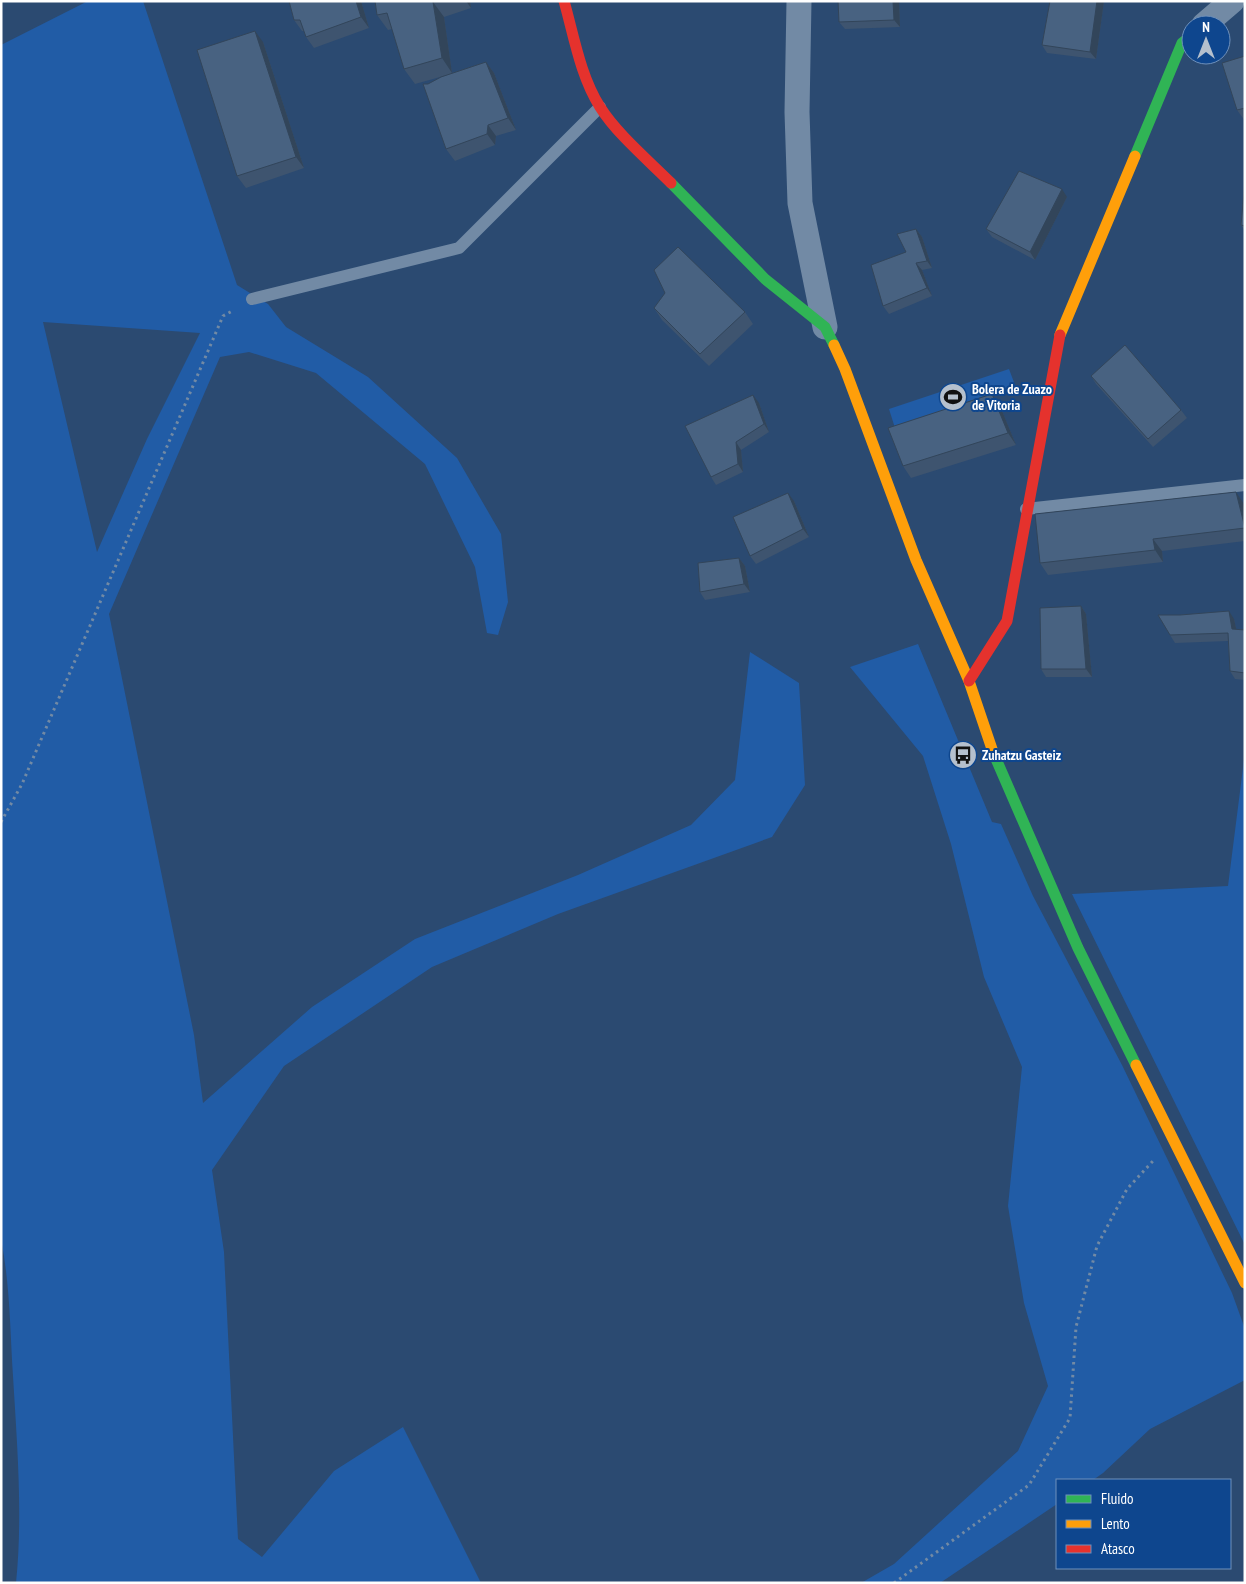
<svg xmlns="http://www.w3.org/2000/svg" width="1246" height="1584" font-family="'PT Sans Narrow',sans-serif">
<style>
.green{fill:#215ca6;fill-rule:evenodd}
.lines{fill:none;stroke-linecap:round;stroke-linejoin:round}
.path{stroke:#728aa5;stroke-width:3;stroke-dasharray:2.5 4;stroke-linecap:butt}
.lane{stroke:#728aa5;stroke-width:12}
.street{stroke:#728aa5;stroke-width:25}
.fast{stroke:#30b455;stroke-width:11}
.slow{stroke:#ff9f0a;stroke-width:11}
.jam{stroke:#e5322d;stroke-width:11}
.wall{fill:#3e546f}
.shaded-wall{fill:#32455a}
.building{fill:#486281;stroke:#32455a}
.labels{text-anchor:middle;dominant-baseline:central;stroke-width:4;stroke-linejoin:round;paint-order:stroke}
.poi-label{font-size:14px;font-weight:bold;fill:#fff;stroke:#0e468e;text-anchor:start}
</style>
<rect width="100%" height="100%" fill="#2b4a71"/>
<path class="green" d="M88 1H143L237 285 268 304 286 327 368 377 457 458 501 534 508 602 498 635 487 633 475 567 425 464 316 373 249 352 220 357 109 614 194 1035 203 1103 312 1007 415 939 578 875 691 825 735 780 750 652 799 683 805 785 772 837 558 914 432 967 284 1066 212 1170 224 1252 238 1539 262 1557 334 1471 403 1427 481 1583H16C23 1515 17 1444 13 1376 10 1330 10 1284 1 1239V45ZM43 322 200 333 147 439 97 552Z
M1009 369 1015 385 895 428 889 409Z
M918 644 992 822 1001 824 1033 896 1122 1065 1232 1293 1245 1329V1380L1150 1429 1103 1473 1093 1480H1057V1504L940 1583H861L894 1564 1018 1451 1048 1386 1024 1303 1008 1206 1022 1067 984 977 951 844 923 756 850 667Z
M1245 752V1245L1072 894 1228 886Z"/>
<g class="lines">
<path class="path" d="M1 822 22 784 223 316 234 310
M894 1583 1029 1485 1070 1418 1076 1327 1097 1246 1127 1189 1153 1161"/>
<path class="lane" d="M252 299 459 248 600 107
M1026 509 1245 485"/>
<path class="street" d="M799 1 797 112 800 203 825 327
M1204 25 1232 1"/>
<path class="fast" d="M1135 156 1182 43 1191 36
M671 183 765 279 825 327 834 345
M993 752 1078 948 1136 1065"/>
<path class="slow" d="M1060 335 1135 156
M834 345 845 369 916 560 969 681 993 752
M1136 1065 1245 1283"/>
<path class="jam" d="M564 1C574 36 580 75 600 107 617 134 648 160 671 183
M969 681 1007 621 1060 335"/>
</g>
<path class="wall" d="M289 1H361L369 28 314 48 306 37 304 31H302L294 20Z
M375 1H470L471 8 444 17 452 73 486 62 494 73 516 130 496 136 495 145 455 161 446 149 428 84 451 74 415 84 404 69 392 29 388 30 377 15Z
M899 1 900 27 845 29 839 22Z
M1050 1H1104L1096 59 1047 53 1042 45Z
M263 42 304 168 246 188 237 176Z
M1245 56V121L1237 110Z
M1245 181V231L1241 225Z
M1067 197 1035 260 992 237 986 229Z
M916 229 922 237 932 268 922 270 932 296 889 314 883 306Z
M654 308 745 312 753 324 709 366 662 320Z
M1091 376 1181 410 1187 418 1153 447 1096 384Z
M759 403 769 432 741 450 743 472 716 485 711 477Z
M1000 406 1016 445 911 478 903 466Z
M794 501 809 537 756 564 750 556Z
M1244 504 1245 508V541L1162 551 1163 562 1048 575 1040 563Z
M739 558 745 566 750 592 705 600 700 592Z
M1081 606 1086 614 1092 677H1046L1041 669Z
M1234 619 1236 629 1245 630V680L1235 679 1230 671 1228 641 1175 643 1170 635Z"/>
<path class="shaded-wall" d="M356 1H361L369 28 361 17Z
M466 1H470L471 8Z
M893 1H899L900 27 894 20Z
M1097 1H1104L1096 59 1090 52Z
M433 2 444 17 452 73 442 58Z
M255 31 263 42 304 168 296 157Z
M486 62 494 73 516 130 508 118Z
M488 125 496 136 495 145 487 134Z
M1062 189 1067 197 1035 260 1030 252Z
M916 229 922 237 932 268 927 261Z
M916 263 922 270 932 296 927 288Z
M992 394 1000 406 1016 445 1008 433Z
M753 395 759 403 769 432 764 424Z
M736 442 741 450 743 472 738 464Z
M1236 492 1244 504 1245 508V527Z
M788 493 794 501 809 537 803 529Z
M1153 539 1162 551 1163 562 1155 550Z
M739 558 745 566 750 592 744 584Z
M1081 606 1086 614 1092 677 1086 669Z
M1229 611 1234 619 1238 637 1232 629Z"/>
<path class="building" d="M289 1H356L361 17 306 37 300 20H294Z
M375 1H435L433 2 442 58 404 69 387 13 377 15Z
M838 1H893L894 20 839 22Z
M1050 1H1097L1090 52 1042 45Z
M255 31 296 157 237 176 197 50Z
M1245 56V108L1237 110 1222 63Z
M486 62 508 118 488 125 487 134 446 149 423 84H428L441 77Z
M1019 171 1062 189 1030 252 986 229Z
M1245 181V226L1241 225Z
M916 229 927 261 916 263 927 288 883 306 871 265 906 252 897 234Z
M678 247 745 312 700 354 654 308 665 293 654 270Z
M1125 345 1181 410 1148 439 1091 376Z
M992 394 1008 433 903 466 888 428Z
M753 395 764 424 736 442 738 464 711 477 685 426Z
M1236 492 1245 528 1153 539 1155 550 1040 563 1035 514Z
M788 493 803 529 750 556 733 517Z
M739 558 744 584 700 592 698 563Z
M1081 606 1086 669H1041L1040 608Z
M1229 611 1232 629 1245 630V673L1230 671 1228 633 1170 635 1158 615H1180Z"/>
<defs>
<g id="stadium-disc" transform="scale(1.4375)"><circle r="9.5" fill="#b5c0cd" stroke="#0e468e"/><path d="M0-5a6.5 5 0 1 0 0 10a6.5 5 0 1 0 0-10ZM-3.5-1.8h7v3.6h-7Z" fill="#111"/></g>
<g id="bus-disc" transform="scale(1.4375)"><circle r="9.5" fill="#b5c0cd" stroke="#0e468e"/><path d="M-5-6H5V4H4V6H2V4H-2V6H-4V4H-5ZM-3.5-4V0h7V-4ZM-3.5 1.2v1.5H-2V1.2ZM2 1.2v1.5H3.5V1.2Z" fill="#111"/></g>
</defs>
<g fill-rule="evenodd">
<use href="#stadium-disc" x="953" y="397"/>
<use href="#bus-disc" x="963" y="755"/>
</g>
<g class="labels">
<g class="poi-label">
<text x="972" y="389">Bolera de Zuazo<tspan x="972" dy="16">de Vitoria</tspan></text>
<text x="982" y="755">Zuhatzu Gasteiz</text>
</g>
</g>
<rect width="1246" height="1584" fill="none" stroke="#ffffff" stroke-width="5"/>
<rect x="1056" y="1479" width="175" height="90" fill="#0e468e" stroke="#6e90bb"/>
<rect x="1066" y="1495" width="25" height="8" fill="#30b455" stroke="#6e90bb"/>
<text x="1101" y="1504" font-size="15" fill="#ffffff">Fluido</text>
<rect x="1066" y="1520" width="25" height="8" fill="#ff9f0a" stroke="#6e90bb"/>
<text x="1101" y="1529" font-size="15" fill="#ffffff">Lento</text>
<rect x="1066" y="1545" width="25" height="8" fill="#e5322d" stroke="#6e90bb"/>
<text x="1101" y="1554" font-size="15" fill="#ffffff">Atasco</text>
<g transform="translate(1206 40)"><circle r="24" fill="#0e468e" stroke="#6e90bb"/>
<path d="M0-4L9 19L0 12L-9 19Z" fill="#b5c0cd"/>
<text y="-8" font-size="14" font-weight="bold" text-anchor="middle" fill="#ffffff">N</text>
</g>
</svg>
